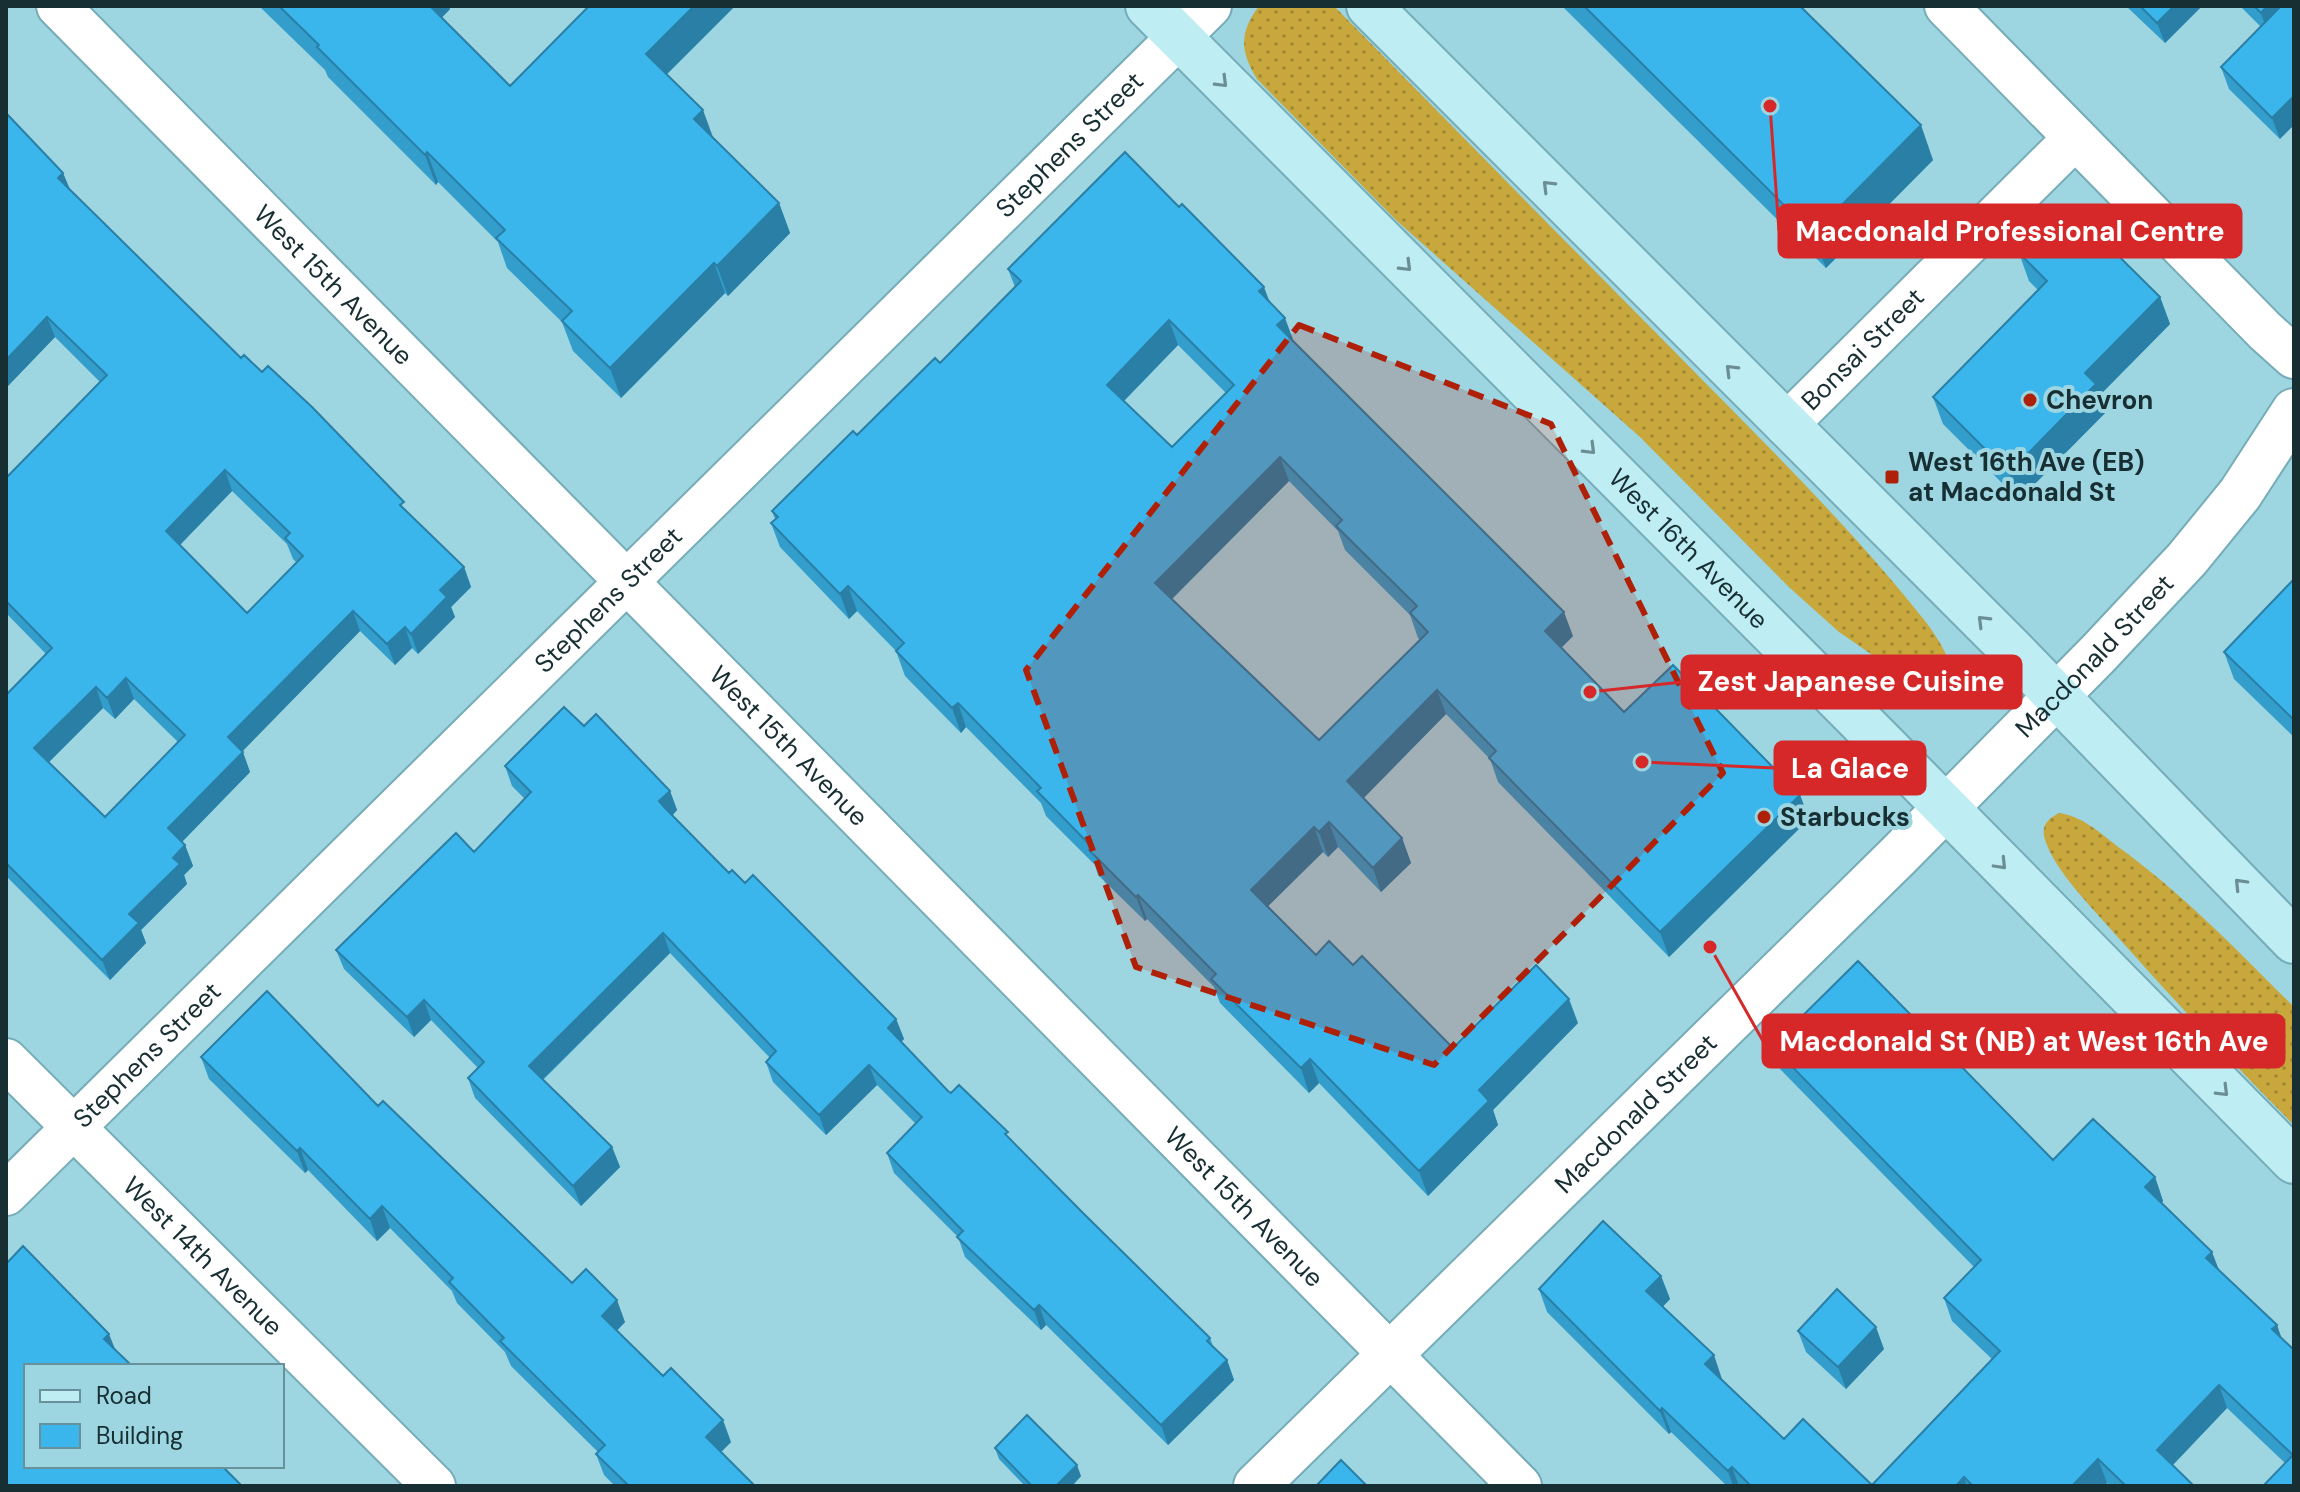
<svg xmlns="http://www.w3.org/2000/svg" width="2300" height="1492" font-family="'DM Sans',sans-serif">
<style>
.grass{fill:url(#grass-dots)}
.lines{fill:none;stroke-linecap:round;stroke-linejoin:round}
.minor-casing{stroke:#75acb7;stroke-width:46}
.tertiary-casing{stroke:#75acb7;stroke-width:48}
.secondary-casing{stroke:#75acb7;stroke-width:48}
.minor{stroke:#fff;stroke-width:42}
.tertiary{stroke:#fff;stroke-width:44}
.secondary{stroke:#bfedf4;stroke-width:44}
.wall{fill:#339dcb;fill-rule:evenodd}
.shaded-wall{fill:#297fa5}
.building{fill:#3bb6ec;stroke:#297fa5;stroke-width:2;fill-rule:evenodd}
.oneway{stroke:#6b8e93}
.marked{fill:#ae2008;fill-opacity:0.2;stroke:#ae2008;stroke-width:6;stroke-dasharray:16 10;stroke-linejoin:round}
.poi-dot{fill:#ae2008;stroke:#9dd5e1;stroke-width:3}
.labels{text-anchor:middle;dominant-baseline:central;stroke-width:8;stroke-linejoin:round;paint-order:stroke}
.street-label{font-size:26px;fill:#172e32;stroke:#9dd5e1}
.poi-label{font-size:26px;font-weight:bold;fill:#172e32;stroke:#9dd5e1;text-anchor:start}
.leader{fill:none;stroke:#d62828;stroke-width:3}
.callout-dot{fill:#d62828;stroke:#9dd5e1;stroke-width:3}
.callout{fill:#d62828;stroke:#d62828;stroke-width:3}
.callout-label{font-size:28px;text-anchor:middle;font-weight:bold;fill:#fff}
</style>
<defs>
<pattern id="grass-dots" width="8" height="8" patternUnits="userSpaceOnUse" patternTransform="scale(2)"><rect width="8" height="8" fill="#c8a73c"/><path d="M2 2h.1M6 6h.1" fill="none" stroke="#a18833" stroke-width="1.8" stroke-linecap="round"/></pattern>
</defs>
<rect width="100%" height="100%" fill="#9dd5e1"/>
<path class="grass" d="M1259 6H1334C1447 121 1560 236 1674 351 1760 439 1849 525 1925 621 1939 639 1976 694 1929 694L1839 632 1790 588 1640 437 1397 221 1257 79C1240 51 1239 33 1259 6Z
M2059 813C2082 816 2099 832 2117 846 2182 893 2237 950 2294 1007V1125C2232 1063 2173 999 2115 934 2093 908 2052 869 2044 836 2042 823 2050 818 2059 813Z"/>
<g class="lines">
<g class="minor-casing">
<g id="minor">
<path id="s1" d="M58 6 1520 1486"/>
<path d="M1946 6 2265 331 2294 357"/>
<path id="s2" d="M1786 425 2075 138"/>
<path id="s3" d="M6 1060 434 1486"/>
<path id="s4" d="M6 1194 1210 6"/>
</g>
</g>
<g class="tertiary-casing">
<g id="tertiary">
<path id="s5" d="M1256 1486 1897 857 2098 654 2187 559 2240 494 2294 411"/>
</g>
</g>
<g class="secondary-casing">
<g id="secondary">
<path id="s6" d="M1148 6 1885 746 2294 1161"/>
<path d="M1369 6 2011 649 2294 941"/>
</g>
</g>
<use href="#minor" class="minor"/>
<use href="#tertiary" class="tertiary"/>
<use href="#secondary" class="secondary"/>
</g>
<path class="wall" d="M259 6H449L450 9 441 18 510 86 589 6H735L667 74 713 137 779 203 790 233 728 296 725 293 621 398 573 351 562 322 507 268 498 242 438 182 436 185 328 77 325 70Z
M1562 6H1800L1933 160 1826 268Z
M2126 6H2202L2165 43Z
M2240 6H2294L2280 139 2229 89 2221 67 2261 27Z
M6 113 63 173 70 189 241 358 408 513 464 567 471 587 451 607 455 617 418 654 412 648 395 665 360 631 242 751 250 772 182 842 185 845 193 866 184 875 187 884 141 930 146 943 110 980 6 876V695L46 654 6 613V478L100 382 55 337 6 388ZM232 491 287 544 293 559 297 563 247 613 180 545ZM134 699 178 742 105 817 49 762 103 708 115 719Z
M2019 253 2160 297 2170 324 2100 395 2106 412 2019 500 1943 424 1933 397 2038 290 2029 281Z
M1008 269 1270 302 1294 342 1573 636 1561 648 1624 712 1800 795 1809 819 1669 957 1498 782 1490 759 1446 714 1363 798 1402 838 1411 863 1381 892 1338 847 1328 857 1323 852 1268 906 1316 955 1353 965 1453 1048 1578 1023 1493 1110 1498 1125 1428 1196 1319 1083 1309 1093 1220 1003 1214 987 1147 919 1145 921 1098 875 1095 865 1046 816 1041 803 966 727 961 733 905 676 896 651 857 611 849 619 780 547 771 523 775 519 772 511 940 363 1015 287ZM1178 345 1226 393 1172 447 1124 401ZM1289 481 1338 531 1345 550 1410 615 1418 638 1420 640 1319 740 1172 599Z
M2294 579V737L2234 679 2224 652Z
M584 726 670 791 677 810 672 816 729 873 745 883 896 1019 904 1039 901 1042 948 1091 1011 1141 1210 1338 1213 1346 1227 1360 1234 1380 1168 1445 1046 1325 1041 1330 965 1257 958 1237 894 1173 887 1153 916 1124 877 1085 826 1135 773 1082 766 1062 770 1058 670 953 543 1080 612 1147 620 1167 581 1206 475 1098 468 1078 478 1068 431 1020 414 1037 344 969 336 950 474 852 525 799 512 786 505 766Z
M1772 1046 2053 1160 2155 1177 2163 1201 2162 1203 2219 1270 2277 1325 2281 1338 2294 1350V1486L2285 1463 2227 1408 2173 1465 2194 1486H2110L2107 1483 2104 1486H1727L1671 1432 1669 1434 1547 1312 1539 1289 1661 1276 1670 1299 1662 1307 1722 1379 1784 1439 1872 1485 1992 1359 1952 1321 1944 1298 1974 1267 1780 1069Z
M201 1057 378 1106 572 1283 625 1322 617 1331 731 1442 721 1452 755 1486H615L604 1475 596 1454 598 1452 511 1366 505 1352 457 1303 452 1291 390 1228 377 1241 308 1170 305 1173 209 1079Z
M1798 1331 1884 1349 1846 1389 1806 1352Z
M995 1448 1081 1476 1072 1486H1025L999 1459Z"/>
<path class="shaded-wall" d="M424 6H449L450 9 432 28Z
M694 6H735L657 84 646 54Z
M2174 6H2202L2165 43 2157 23Z
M2267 6H2294L2268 33 2261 13Z
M2294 96V125L2280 139 2272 118Z
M703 110 714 140 694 119Z
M1921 125 1933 160 1826 268 1813 234Z
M427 152 438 182 436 185 425 155Z
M63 173 71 193 58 178Z
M779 203 790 233 728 296 717 266Z
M714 263 725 293 621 398 610 368Z
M1264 287 1273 311 1259 291Z
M2160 297 2170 324 2100 395 2106 412 2019 500 2009 473 2085 373Z
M47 317 55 337 6 388V360Z
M1285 318 1294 342 1277 325Z
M1169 320 1178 345 1116 409 1107 385Z
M1280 457 1289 481 1164 607 1155 583Z
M225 470 232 491 173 552 166 531Z
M464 567 471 587 451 607 455 617 418 654 411 634 440 590Z
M848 586 857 611 849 619 840 594Z
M353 611 360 631 236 758 228 737Z
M1564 612 1573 636 1554 655 1545 631Z
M405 627 412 648 395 665 387 644Z
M126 678 134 699 115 719 107 698Z
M96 687 103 708 42 769 34 748Z
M1437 690 1446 714 1356 806 1347 781Z
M958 703 966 727 961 733 952 708Z
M243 752 250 772 175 849 168 828Z
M670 791 677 810 667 821 659 801Z
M1800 795 1809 819 1669 957 1660 932Z
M1329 822 1338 847 1328 857 1319 832Z
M1314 827 1323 852 1260 914 1251 890Z
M1402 838 1411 863 1381 892 1373 868Z
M185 845 193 866 184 875 187 884 141 930 146 943 110 980 102 960 129 914 173 858Z
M1138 895 1147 919 1145 921 1136 897Z
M663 933 670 953 536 1086 529 1066Z
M1569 999 1578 1023 1493 1110 1498 1125 1428 1196 1419 1171 1479 1090Z
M424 1000 431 1020 414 1037 407 1017Z
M896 1019 904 1039 895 1048 888 1028Z
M1310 1059 1319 1083 1309 1093 1301 1068Z
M869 1065 877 1085 826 1135 819 1115Z
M612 1147 620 1167 581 1206 573 1186Z
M300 1148 308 1170 305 1173 297 1151Z
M2155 1177 2163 1201 2154 1211 2145 1187Z
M382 1206 390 1228 377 1241 370 1219Z
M2212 1252 2221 1275 2206 1258Z
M1661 1276 1670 1299 1655 1315 1646 1291Z
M617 1300 625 1322 610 1337 602 1316Z
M1039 1305 1046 1325 1041 1330 1034 1310Z
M2277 1325 2285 1348 2272 1329Z
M1876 1327 1884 1349 1846 1389 1838 1367Z
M109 1334 117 1354 104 1339Z
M1714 1355 1722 1379 1714 1387 1705 1364Z
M1227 1360 1234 1380 1168 1445 1161 1425Z
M2219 1385 2227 1408 2165 1473 2157 1450Z
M1662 1408 1671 1432 1669 1434 1660 1411Z
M723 1420 731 1442 714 1459 706 1437Z
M2098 1459 2107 1483 2104 1486H2072Z
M1077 1465 1081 1476 1072 1486H1056Z
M1732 1467 1739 1486H1733L1728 1471Z
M1964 1477 1967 1486H1956Z"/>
<path class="building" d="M279 6H430L510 86 589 6H694L646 54 703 110 694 119 779 203 717 266 714 263 610 368 562 321 572 311 496 238 505 230 427 152 425 155 317 47 319 45Z
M1584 6H1800L1921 125 1813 234Z
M2140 6H2174L2157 23Z
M2254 6H2267L2261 13Z
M2281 6H2294V96L2272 118 2221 67Z
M6 113 63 173 58 178 241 358 244 355 262 372 268 366 312 407 404 502 400 505 464 567 440 590 447 597 411 634 405 627 387 644 353 611 228 737 243 752 168 828 185 845 173 858 180 864 129 914 139 923 102 960 6 863V695L52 648 6 601V478L107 375 47 317 6 360ZM225 470 290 533 285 538 303 556 247 613 166 531ZM126 678 185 735 105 817 34 748 96 687 107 698Z
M1125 152 1179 207 1182 204 1264 287 1259 291 1285 318 1277 325 1564 612 1545 631 1624 712 1673 665 1800 795 1660 932 1489 758 1496 751 1437 690 1347 781 1402 838 1373 868 1329 822 1319 832 1314 827 1251 890 1316 955 1329 941 1353 965 1362 956 1453 1048 1536 965 1569 999 1479 1090 1489 1101 1419 1171 1310 1059 1301 1068 1211 979 1216 974 1138 895 1136 897 1089 850 1092 847 1037 791 1041 788 958 703 952 708 896 651 904 643 848 586 840 594 771 523 778 517 772 511 853 431 857 435 935 358 940 363 1021 281 1008 269ZM1169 320 1234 385 1172 447 1107 385ZM1280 457 1342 520 1336 526 1417 606 1410 613 1428 632 1319 740 1155 583Z
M2067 205 2160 297 2085 373 2096 384 2009 473 1933 397 2047 281 2019 253Z
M2294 579V720L2224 652Z
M564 707 584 726 596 714 670 791 659 801 665 808 729 873 732 870 745 883 753 875 896 1019 888 1028 948 1091 951 1093 959 1085 1008 1132 1005 1134 1084 1214 1210 1338 1207 1341 1227 1360 1161 1425 1039 1305 1034 1310 957 1237 963 1231 887 1153 922 1117 869 1065 819 1115 766 1062 776 1051 663 933 529 1066 612 1147 573 1186 468 1078 484 1062 424 1000 407 1017 336 950 456 833 474 852 531 792 505 766Z
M1858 961 2053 1160 2093 1119 2155 1177 2145 1187 2212 1252 2206 1258 2277 1325 2272 1329 2294 1350V1486H2263L2293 1455 2219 1385 2157 1450 2194 1486H2126L2098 1459 2072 1486H1973L1964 1477 1956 1486H1751L1732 1467 1728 1471 1662 1408 1660 1411 1539 1289 1603 1221 1661 1276 1646 1291 1714 1355 1705 1364 1784 1439 1803 1419 1872 1485 2000 1351 1944 1298 1981 1260 1772 1046Z
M267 991 378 1106 383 1101 572 1283 586 1269 617 1300 602 1316 663 1376 671 1368 723 1420 706 1437 755 1486H629L596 1454 605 1445 503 1344 500 1341 504 1338 449 1282 453 1278 382 1206 370 1219 300 1148 297 1151 201 1057Z
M23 1246 109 1334 104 1339 132 1366H26V1466H227L225 1469 242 1486H6V1264Z
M1837 1289 1876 1327 1838 1367 1798 1331Z
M1027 1415 1077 1465 1056 1486H1032L995 1448Z
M1341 1460 1367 1486H1316Z"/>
<defs><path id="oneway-chevron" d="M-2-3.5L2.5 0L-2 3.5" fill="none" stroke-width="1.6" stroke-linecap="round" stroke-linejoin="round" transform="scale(2)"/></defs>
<g class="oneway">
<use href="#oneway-chevron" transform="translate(1222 82) rotate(45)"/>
<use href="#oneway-chevron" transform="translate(1548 186) rotate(-135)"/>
<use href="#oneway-chevron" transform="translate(1406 266) rotate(45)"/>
<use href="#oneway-chevron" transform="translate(1731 370) rotate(-135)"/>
<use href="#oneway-chevron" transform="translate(1590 449) rotate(45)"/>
<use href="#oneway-chevron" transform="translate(1983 621) rotate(-135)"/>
<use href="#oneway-chevron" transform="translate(2001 864) rotate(46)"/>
<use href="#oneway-chevron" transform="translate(2240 884) rotate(-134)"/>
<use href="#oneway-chevron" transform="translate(2223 1091) rotate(45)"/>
</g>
<path class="marked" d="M1299 325 1551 424 1723 773 1434 1065 1136 967 1026 670Z"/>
<g class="poi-dot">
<circle cx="2030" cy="400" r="8"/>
<rect x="1884" y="469" width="16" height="16" rx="4"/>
<circle cx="1764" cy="817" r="8"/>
</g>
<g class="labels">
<g class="street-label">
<text stroke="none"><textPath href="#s4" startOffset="1494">Stephens Street</textPath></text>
<text stroke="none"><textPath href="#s1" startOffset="392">West 15th Avenue</textPath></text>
<text stroke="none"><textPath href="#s2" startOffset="108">Bonsai Street</textPath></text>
<text stroke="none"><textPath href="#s6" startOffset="766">West 16th Avenue</textPath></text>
<text stroke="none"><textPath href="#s4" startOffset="846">Stephens Street</textPath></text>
<text stroke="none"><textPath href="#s5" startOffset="1180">Macdonald Street</textPath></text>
<text stroke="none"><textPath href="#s1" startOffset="1040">West 15th Avenue</textPath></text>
<text stroke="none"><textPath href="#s4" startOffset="198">Stephens Street</textPath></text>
<text stroke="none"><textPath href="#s5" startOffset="532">Macdonald Street</textPath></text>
<text stroke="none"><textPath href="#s1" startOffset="1688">West 15th Avenue</textPath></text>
<text stroke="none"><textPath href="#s3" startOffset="278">West 14th Avenue</textPath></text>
</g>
<g class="poi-label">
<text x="2046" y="400">Chevron</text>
<text x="1908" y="462">West 16th Ave (EB)<tspan x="1908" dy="30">at Macdonald St</tspan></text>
<text x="1780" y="817">Starbucks</text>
</g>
</g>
<path class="leader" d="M1770 106L1779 231M1590 692L1682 682M1642 762L1775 768M1710 947L1763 1041"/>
<g class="callout-dot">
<circle cx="1770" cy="106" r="8"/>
<circle cx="1590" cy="692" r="8"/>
<circle cx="1642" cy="762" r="8"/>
<circle cx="1710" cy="947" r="8"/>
</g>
<g class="callout">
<rect x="1779" y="205" width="462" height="52" rx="8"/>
<rect x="1682" y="656" width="339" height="52" rx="8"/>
<rect x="1775" y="742" width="150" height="52" rx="8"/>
<rect x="1763" y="1015" width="521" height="52" rx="8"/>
</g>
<g class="callout-label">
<text x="2010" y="241">Macdonald Professional Centre</text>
<text x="1851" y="691">Zest Japanese Cuisine</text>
<text x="1850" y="778">La Glace</text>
<text x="2024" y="1051">Macdonald St (NB) at West 16th Ave</text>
</g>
<rect width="2300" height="1492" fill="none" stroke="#172e32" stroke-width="16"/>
<rect x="24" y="1364" width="260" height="104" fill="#9dd5e1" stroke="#67929b" stroke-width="2"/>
<rect x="40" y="1390" width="40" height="12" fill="#bfedf4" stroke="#67929b" stroke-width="2"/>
<text x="96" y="1404" font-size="24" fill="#172e32">Road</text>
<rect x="40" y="1424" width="40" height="24" fill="#3bb6ec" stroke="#67929b" stroke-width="2"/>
<text x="96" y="1444" font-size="24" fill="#172e32">Building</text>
</svg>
